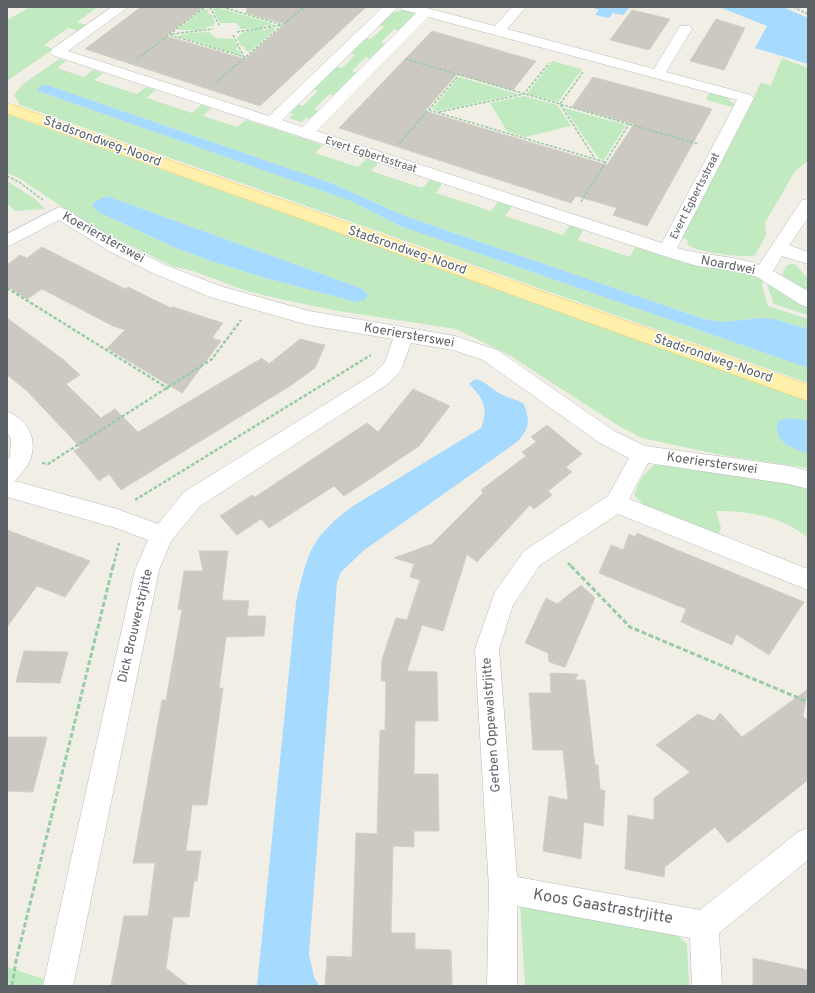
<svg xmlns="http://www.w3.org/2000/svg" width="815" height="993" font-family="Overpass,sans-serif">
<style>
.green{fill:#c1eac0;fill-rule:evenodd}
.water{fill:#a7daff}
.building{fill:#ccc9c2;stroke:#d6d0c3}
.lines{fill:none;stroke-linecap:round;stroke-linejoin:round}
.minor-casing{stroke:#b8bbc0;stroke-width:1}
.major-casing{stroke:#fcca53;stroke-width:1}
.path-far2{stroke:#98cca7;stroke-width:1.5;stroke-dasharray:3 1.5;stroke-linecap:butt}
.path-far1{stroke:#98cca7;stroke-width:2.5;stroke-dasharray:3.5 2;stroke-linecap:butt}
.path{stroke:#98cca7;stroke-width:3;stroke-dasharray:5 2.5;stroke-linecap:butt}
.minor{fill:#fff;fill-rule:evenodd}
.major{fill:#fff0ac;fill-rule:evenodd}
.labels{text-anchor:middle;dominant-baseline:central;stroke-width:3;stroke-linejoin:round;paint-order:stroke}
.far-street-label{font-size:11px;fill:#5d6267;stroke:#fff}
.street-label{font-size:13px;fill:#5d6267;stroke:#fff}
.near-street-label{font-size:16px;fill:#5d6267;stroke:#fff}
</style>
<rect width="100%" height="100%" fill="#f1eee5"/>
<path class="green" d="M30 7H98L77 22 86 25 78 31 68 28 44 45 53 49 7 81V20Z
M216 7 274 24 269 26 265 25 262 28 241 29 236 23H220L214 13 216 11 212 10Z
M204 9 209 10 207 13 212 15 215 23 214 25 200 30H177Z
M403 10 413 13 414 15 399 31 394 29 381 42 386 44 371 59 366 57 352 71 357 73 334 96 329 94 314 109 319 111 311 119 306 118 301 122 289 118 294 114 289 112 297 104 303 106 318 91 313 89 336 67 342 68 355 55 351 53 366 38 371 39 384 27 379 25 392 13Z
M271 27 276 29 249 52 244 49 246 47 241 46 237 38C242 30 257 27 266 30Z
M209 32 216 38 233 39 238 47 236 50 241 51 240 55 177 36 189 33Z
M782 58 808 68V161L795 171 765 223 766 235 755 255C746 259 694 252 687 244L688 240 682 238 761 83 771 85Z
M59 59 66 61 57 68 84 77 93 70 103 73 94 80 137 94 146 87 156 90 147 98 192 113 201 105 211 108 203 116 237 127 246 120 323 145 315 153 358 167 366 159 378 163 371 171 422 188 430 180 442 184 436 193 491 211 498 202 512 206 505 216 563 235 570 225 583 230 578 240 630 257 635 247 690 264 746 273 763 279 762 286 768 306 808 319V329L774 319 761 318 723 322 704 319 405 216 331 183 47 85 37 89 38 91 352 201 400 226 808 368V383L20 105 14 95 22 85Z
M552 61 582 69 558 102 527 94Z
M459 77 518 94 438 111 432 109Z
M710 93 726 97 734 104 733 107 706 100Z
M524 96 557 105 571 126 525 137 507 131 490 103Z
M564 108 626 125 604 160 599 159Z
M7 114 808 401V420L786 418 788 446 808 453V468L721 455 642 438 619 426 509 355 456 329 338 311 284 300 247 291 193 271 172 266 94 228 19 178 7 173ZM107 196 363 289 368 295 356 302 265 278 214 262 176 248 100 213Z
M7 181 35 199 45 209 15 211 7 203Z
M790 264H795L808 279V292L782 275 786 266Z
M769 282 808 306V315L774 304 768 288Z
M661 461 808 486V538C783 516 747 511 716 511L721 528 718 535 644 505 634 495C640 479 646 469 661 461Z
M520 904 677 935 687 944 689 986H525Z
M7 967 44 979 42 986H7Z"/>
<path class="water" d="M591 7H630L623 15 613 13 609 18 595 15 599 10Z
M719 7H783L808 18V64L755 48 767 26Z
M43 85H47L331 183 405 216 704 319 723 322 761 318 774 319 808 329V368L400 226 351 201 38 91 37 89Z
M107 196 363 289 368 295 365 300 356 302 265 278 214 262 176 248 100 213 94 208 93 203Z
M475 379C487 381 492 391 503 395 510 399 517 399 524 404 530 422 530 428 517 442L363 551 341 572 337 582 309 954 314 977 319 986H257L296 603C308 552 310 538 353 506L481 428C489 408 483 398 469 384Z
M786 418 808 420V453C791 448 773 442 778 421Z"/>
<path class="building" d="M141 7H203L166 36 245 59 286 24 246 13 247 7H366L260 106 85 49Z
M632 10 670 19 649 50 610 40Z
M716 19 745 28 724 70 690 61Z
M432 31 536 61 513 90 457 74 425 111 607 165 634 124 572 107 593 77 712 109 647 226 613 215 617 208 576 196 571 203 339 128Z
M42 247 125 289 128 287 171 308 173 307 223 323 212 338 221 341 182 393 107 348 125 330 113 326 42 289 27 299 7 286V265L20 255 27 258Z
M7 318 64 360 80 375 66 384 101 418 115 409 138 432 262 358 269 364 300 339 325 345 315 368 290 386 121 490 109 474 99 481 74 451 80 447 27 391 7 375Z
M413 389 450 406 419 446 361 485 344 496 334 486 269 528 261 519 237 535 220 516 252 495 255 497 367 423 378 432Z
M547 425 582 454 566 467 572 472 548 491 552 495 534 509 530 505 477 562 467 554 443 631 422 625 407 671 437 672 438 721H415L414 774H438L439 831H414V847L393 846 391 933H415V949L451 950 452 986H325L327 956 352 957 356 833 377 834 380 730H385L386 681H381L382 659 396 618 407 620 420 580 410 577 414 564 394 558 432 544 483 493 481 490 526 456 522 452 536 442 531 437Z
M7 530 90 561 65 597 37 586 7 627Z
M637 533 670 547 804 602 769 655 736 634 732 645 681 622 686 609 599 573 611 545 623 550 629 534 635 537Z
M199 551H228L222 600 249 601 247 616H266L264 636 226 637 219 688H223L207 805H192L186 851H201L197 881H194L189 917H173L166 968 189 986H111L124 916H148L155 863H133L162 700H166L182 610 178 609 184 571H203Z
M581 585 595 598 565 667 549 662 548 653 525 643 546 598 557 604Z
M24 651 68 652 60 683 16 682Z
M550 673 578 674 575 680H585L595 765H598L600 789 605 791 603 826 584 822 581 859 543 851 549 796 568 800 563 750H533L529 693H551Z
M808 689 803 716 808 721V780L728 843 715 827 665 867 664 877 625 869 628 815 654 820V798L690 772 656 745 698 714 714 721 720 713 742 737Z
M7 737H47L33 792 7 791Z
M753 958 808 970V986H753Z"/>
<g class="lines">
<g class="minor-casing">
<path id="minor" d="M112 7H128L68 51 269 116 383 7H398L282 120 302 127 416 13 403 10 401 7H423L495 26 512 7H526L507 29 654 69 680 26H690L692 29 666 72 751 95 754 98 677 248C704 256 733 255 759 265L802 200 808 199V218L789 245 808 252V264L782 256 773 271 808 291V307L801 305 757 277 742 272 697 266 661 255 52 55 50 52 52 49ZM428 17 737 100 662 243 316 131Z
M59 207 65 209 121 243 165 265 223 287 309 311 455 336 497 350 614 431 645 446 789 466 808 471V489L789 484 648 463 629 499 808 569V590L618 514 540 565 513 605 499 649 517 877 700 910 798 832 808 828V860L719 933 722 986H692L690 938 517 906V986H487L489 889 475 649 495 592 524 551 608 496 629 458 600 443 483 360 453 350 411 343 401 370 388 384 200 506 171 541 159 570 73 986H43L135 570 148 540 116 528 7 497V460L10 457 11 438 7 433V412C28 419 38 439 30 460 27 468 20 475 15 481L117 509 158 524 184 492 374 374 385 362 393 339 309 325 210 297 153 273 109 251 59 220 7 247V234Z"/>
</g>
<g class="major-casing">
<path id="major" d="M7 103 808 385V401L7 113Z"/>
</g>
<path class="path-far2" d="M210 7 219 25
M222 7 283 25
M793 7 808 14
M237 32 281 25
M172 34 213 29
M170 35 245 57
M233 35 244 57
M137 59 205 7
M405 59 698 144
M583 72 560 104 595 159
M215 83 304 7
M429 110 605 162
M439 112 524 94 549 63
M399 144 459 75
M7 176 19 182 43 200
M581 202 629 124"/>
<path class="path-far1" d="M7 288 169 389
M42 463 48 464 212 359 241 320
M135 500 371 355
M568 563 572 567
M113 567 119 543"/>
<path class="path" d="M571 566 630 627 808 702
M12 986 16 961 113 566"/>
<use href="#minor" class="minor"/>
<use href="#major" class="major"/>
</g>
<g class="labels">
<g class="far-street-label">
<text transform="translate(371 155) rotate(18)">Evert Egbertsstraat</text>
<text transform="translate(695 196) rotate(-63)">Evert Egbertsstraat</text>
</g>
<g class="street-label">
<text transform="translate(102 142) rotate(20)">Stadsrondweg-Noord</text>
<text transform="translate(103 238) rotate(29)">Koeriersterswei</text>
<text transform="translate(407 251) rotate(19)">Stadsrondweg-Noord</text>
<text transform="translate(728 266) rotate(11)">Noardwei</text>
<text transform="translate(409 336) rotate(10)">Koeriersterswei</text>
<text transform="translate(713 359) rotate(19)">Stadsrondweg-Noord</text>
<text transform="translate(712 464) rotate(8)">Koeriersterswei</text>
<text transform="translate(136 626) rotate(-77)">Dick Brouwerstrjitte</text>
<text transform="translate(492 725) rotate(-94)">Gerben Oppewalstrjitte</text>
</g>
<g class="near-street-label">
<text transform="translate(603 907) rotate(10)">Koos Gaastrastrjitte</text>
</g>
</g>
<rect width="815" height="993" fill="none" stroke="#5d6267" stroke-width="16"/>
</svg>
